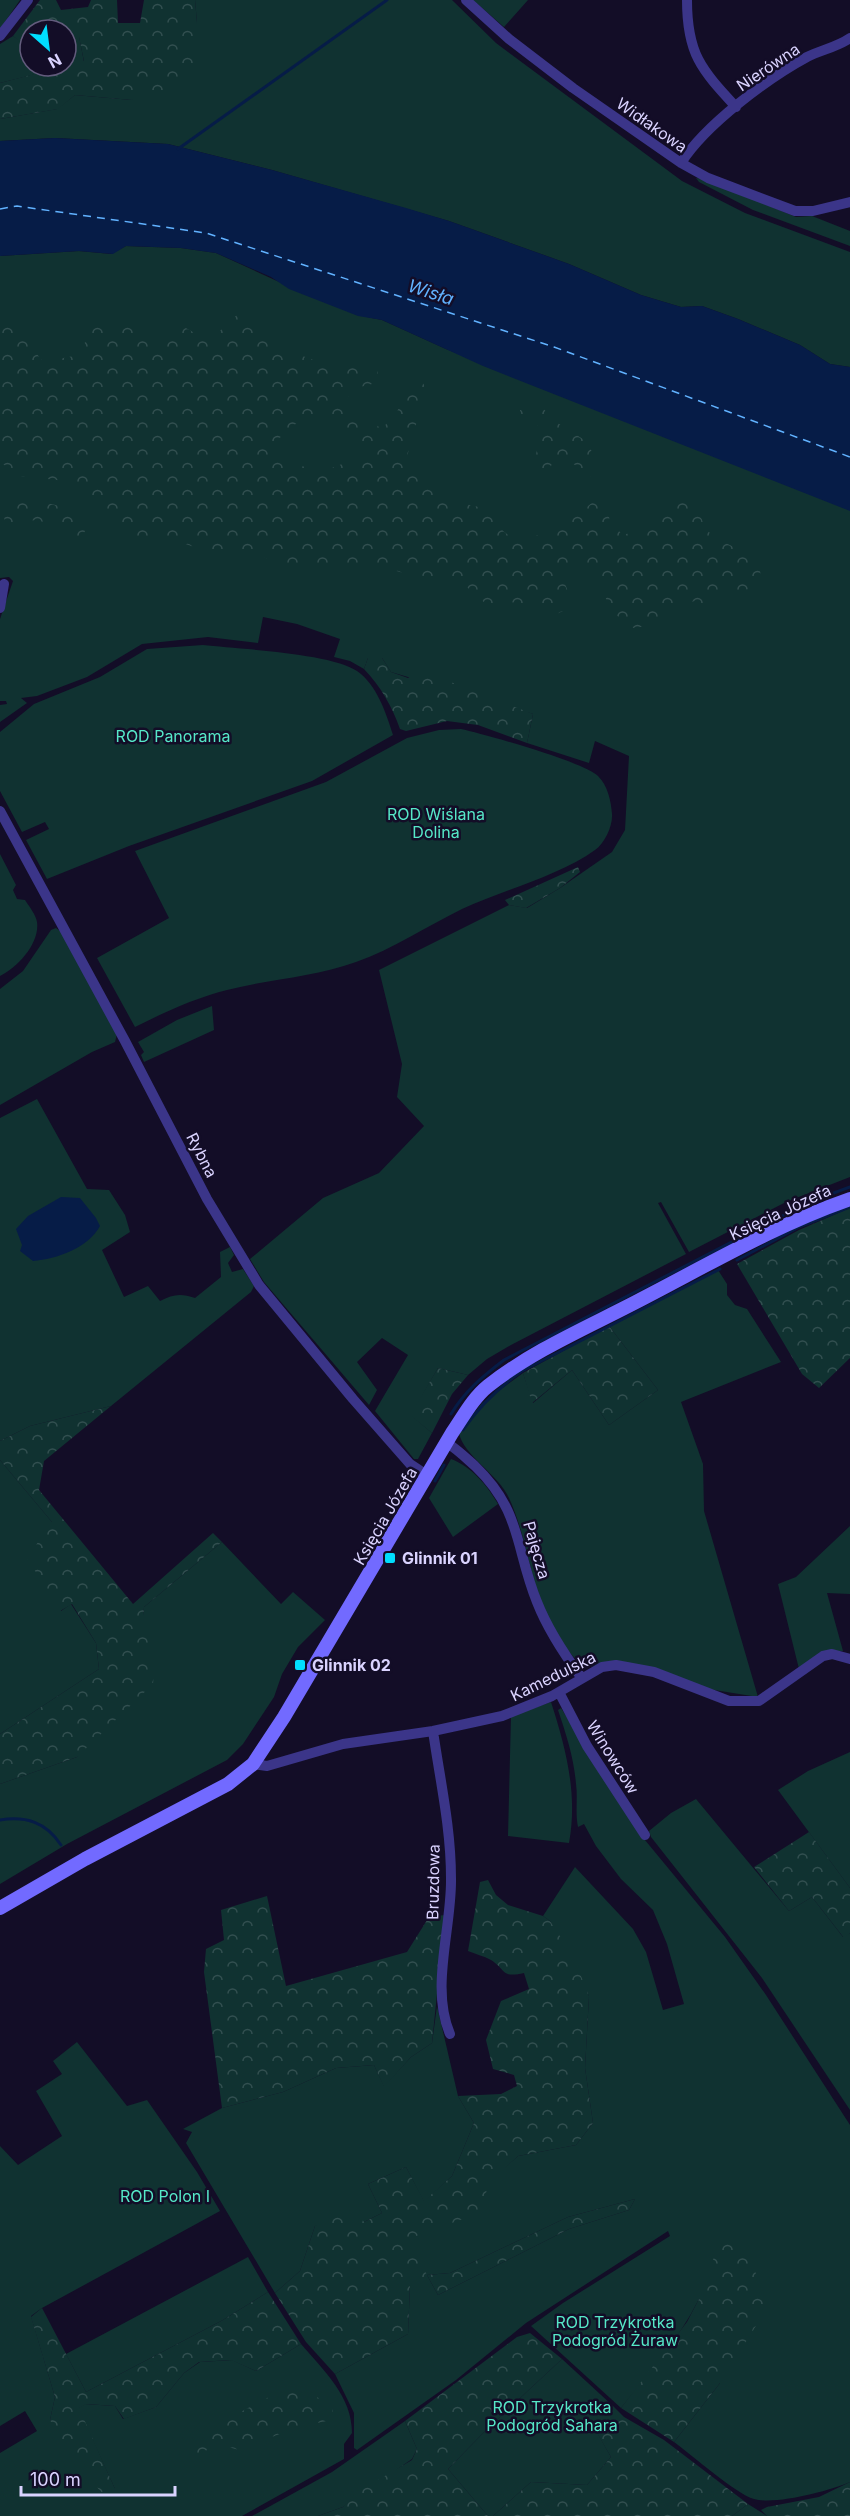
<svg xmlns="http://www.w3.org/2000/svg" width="850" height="2516" font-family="Inter,sans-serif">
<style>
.green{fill:#103231;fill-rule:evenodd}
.forest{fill:url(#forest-crowns);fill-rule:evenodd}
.water{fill:#061c47}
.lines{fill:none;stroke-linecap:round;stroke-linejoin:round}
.stream{stroke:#061c47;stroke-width:3}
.ferry{stroke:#61b2ff;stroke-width:1.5;stroke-dasharray:8 6;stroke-linecap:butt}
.minor{stroke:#3b3589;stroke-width:10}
.secondary{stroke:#726aff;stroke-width:14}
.poi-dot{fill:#00defe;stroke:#130d27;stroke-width:2}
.labels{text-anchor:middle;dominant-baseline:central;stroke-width:5;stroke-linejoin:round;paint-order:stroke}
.street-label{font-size:16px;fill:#dad3ff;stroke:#130d27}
.park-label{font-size:16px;fill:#56e8c8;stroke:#130d27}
.poi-label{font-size:16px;font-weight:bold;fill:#dad3ff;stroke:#130d27;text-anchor:start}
.water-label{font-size:18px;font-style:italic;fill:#61b2ff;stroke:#130d27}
</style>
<defs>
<pattern id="forest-crowns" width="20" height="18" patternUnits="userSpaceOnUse" patternTransform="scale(1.5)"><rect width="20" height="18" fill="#103231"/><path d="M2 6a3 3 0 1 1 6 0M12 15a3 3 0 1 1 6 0" fill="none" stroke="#324f50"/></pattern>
</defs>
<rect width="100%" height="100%" fill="#130d27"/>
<path class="green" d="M0 0H20L0 29Z
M195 0H452L496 43 682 181 745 213 850 252V367L830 364 800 345 738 319 702 306 681 307 641 295 569 264 449 221 272 170 168 144 55 138 0 141V119L57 109 75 95 132 100 197 23Z
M473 0H528L504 27Z
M66 33 79 36 84 62 0 83V44L13 36 22 42 30 41V66H66Z
M696 178 704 179 796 217 812 216 850 231V246L753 210 699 182Z
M126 246 181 248 216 253 277 281 367 317 382 320 446 349 850 509V1177L786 1202 689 1252 661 1202 658 1203 686 1254 511 1345 487 1359 468 1375 438 1368 411 1415 432 1433 418 1459H414L375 1411 408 1355 382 1338 357 1362 377 1390 369 1405 264 1282 250 1259 323 1198 379 1173 424 1126 397 1097 402 1064 379 970 509 905 527 908 560 888 612 852 625 830 629 756 595 741 589 763 527 743 533 714 391 672 382 658H368L364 669 350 661 334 657 340 639 297 624 263 617 258 643 208 637 142 644 87 677 37 696 21 698 27 703 0 722V705L7 704 6 701H0V619L13 581 9 577 0 578V256L79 251 111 254Z
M203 645C238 649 331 653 357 671 377 685 386 713 393 735L312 781 129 846 47 879 26 840 49 829 45 822 22 832 0 791V732L34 704 100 677 147 649Z
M461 729C484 734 584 762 598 776 608 786 611 801 612 814 613 825 605 843 595 850 559 876 503 890 462 909 427 926 393 949 356 962 315 977 270 979 227 990 195 998 165 1012 135 1027L97 958 169 918 135 851 326 782 407 738 439 730Z
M0 854 16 885 13 890 17 899 25 900C29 906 36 915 37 922 40 943 18 967 0 976Z
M56 928 64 934 117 1034 115 1042 92 1052 0 1105V989L23 971 51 930Z
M212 1006 214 1030 144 1062 141 1055 144 1052 138 1042 177 1020Z
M37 1099 87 1189 109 1190 125 1215 130 1232 102 1250 124 1297 148 1286 160 1301C173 1294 181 1293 195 1298L221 1277 220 1252 230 1247 234 1255 228 1263 232 1272 243 1269 254 1286 251 1292 111 1406 30 1426 0 1441V1118Z
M718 1270 727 1284V1295L735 1305 747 1309 781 1362 681 1402 703 1464 704 1511 758 1697 708 1689 610 1661 584 1669C576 1659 565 1648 558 1637 531 1596 529 1541 509 1498 499 1475 463 1455 459 1433L482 1403 523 1373 533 1403 572 1370 609 1425 658 1390 609 1326Z
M451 1459C472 1467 487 1485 498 1504L453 1537 429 1498Z
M0 1460 52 1522 61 1611 71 1604 96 1643 99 1669 0 1734Z
M850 1526V1594L827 1593 843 1651H824L799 1669 778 1584 796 1577Z
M222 1542 281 1604 293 1592 325 1620 298 1647 282 1674 274 1697 243 1744 227 1760 67 1844 0 1884V1784L77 1757 144 1617V1607Z
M551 1702C566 1749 578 1794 569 1843L508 1836 511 1716Z
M561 1708 640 1834 725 1937 766 1995 850 2125V2482C829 2491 776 2505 754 2499 736 2494 692 2455 674 2442L720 2383 699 2299C679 2339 649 2373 621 2408L531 2326 563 2303 670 2236 668 2231 526 2323 456 2380 357 2450 354 2448V2413L335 2374 408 2334 410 2285 407 2238 436 2227 518 2156 576 2145 593 2123 585 2068 589 1996 550 1921 543 1916 575 1867 633 1929 646 1952 663 2010 684 2004 667 1944 653 1910 621 1879 596 1846 584 1824 578 1827C575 1812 578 1798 576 1784 574 1758 566 1734 558 1710ZM635 2199 629 2210 569 2229 438 2295 427 2275 450 2273 568 2217Z
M850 1752V1888L778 1790 808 1771Z
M696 1799 789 1911 812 1897 843 1937 850 1933V2110L762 1978 651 1837 649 1831 671 1813Z
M437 2006 458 2096 474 2123 452 2176 424 2202 406 2167 368 2184 382 2213 364 2222 315 2226 300 2271 275 2293 186 2143 192 2132 183 2129 222 2108 283 2092 336 2068 374 2065 384 2086 411 2057 432 2043Z
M77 2042 127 2106 147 2100 197 2172 220 2211 42 2308 31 2316 55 2397 50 2420 115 2489 78 2408 85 2404 115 2406 123 2419 156 2407 184 2373 200 2362 232 2360 256 2371 301 2344C324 2371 352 2396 352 2433L344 2444V2459L242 2516H0V2453L37 2431 25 2411 0 2426V2146L18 2165 62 2136 36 2091 62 2074 53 2061Z
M248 2257 268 2292 223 2320 86 2392 66 2354Z
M562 2359 613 2406 594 2427 611 2457 587 2485 531 2482 493 2516H488L448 2469 488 2428Z
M405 2421 417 2449 412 2459 343 2507 318 2516H252L332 2472Z
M748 2504 767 2516H732Z"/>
<path class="forest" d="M40 0H56L61 10 88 7 91 0H117L118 23H140L144 0H195L197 23 193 67 181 87 132 100 75 95 58 109 0 119V83L84 61 79 37 66 33V30H30V41L22 43 13 36Z
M239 313 254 314 269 343 321 363 376 365 380 382 356 388 343 403 382 429 401 406 410 378 420 377 426 389 406 460 428 471 452 501 479 507 495 518 503 531 515 540 558 531 594 501H606L610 522 623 535 659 524V507L672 496 682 494 696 503 705 528 715 538 753 556 760 567 761 587 728 593 715 608 694 601 654 625 633 628 612 612 592 567 570 570 564 581 570 597 563 611 548 618 518 602 486 604 459 580 407 574 362 561 346 568 305 562 284 571 256 551 222 557 180 542 135 544 123 523 75 482 20 476 0 462V315L12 321 43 362 84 354 86 328 103 319 118 331 134 324 158 343 184 327 209 341ZM299 421H335L367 454 317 474 277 452 275 442Z
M543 408 553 420 586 441 602 470 589 477 563 455 555 458 544 480 532 474 540 435 537 422 521 420 520 410Z
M33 500 60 506 86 529 80 541 66 528 36 520 5 524 3 507Z
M368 658H382L391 672 408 678 420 670 533 714 527 743 478 725 447 721 406 731 400 729C392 706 381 687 364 669Z
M578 867 580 872 560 888 526 908 509 905 505 900Z
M850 1208V1358L819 1388 802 1374 737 1264 799 1230Z
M609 1326 658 1390 609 1425 572 1370 532 1403 523 1373Z
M438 1368 468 1375 452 1394 432 1433 410 1415Z
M111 1406 44 1461 39 1490 133 1604 213 1533 222 1542 144 1607C142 1633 156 1658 153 1684L77 1757 0 1784V1734L99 1669 96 1643 72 1604 60 1611 27 1558 52 1522 0 1460V1441L30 1426Z
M809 1832 850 1888V1933L844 1938 812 1897 789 1911 754 1867Z
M488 1880 496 1895 508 1905 543 1916 550 1921 573 1956 589 1996 585 2068 593 2123 576 2145 518 2156 488 2184 482 2212 408 2239 427 2275 450 2273 568 2217 635 2199 629 2210 569 2229 438 2295 427 2275 410 2285 408 2334 335 2374 306 2342 275 2293 300 2271 315 2226 355 2210 364 2222 382 2213 368 2184 406 2167 424 2201 452 2176 474 2123 458 2096 501 2094 517 2086 514 2075 493 2069 486 2040 501 2001 529 1989 524 1973C500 1978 507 1970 491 1960 484 1956 475 1954 468 1951L480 1882Z
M267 1896 286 1986 407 1952 429 1917 445 1915 432 2043 411 2057 384 2087 374 2065 336 2068 283 2092 222 2108 204 1972 206 1949 224 1940 221 1910Z
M719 2243 736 2244 752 2264 769 2305 720 2383 674 2442 621 2408 687 2322 699 2299Z
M268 2292 301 2344 256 2371 231 2360 199 2362 184 2373 156 2407 124 2419 115 2406 86 2404 79 2408 115 2489 101 2492 65 2448 50 2420 55 2397 31 2317 42 2308 86 2392 223 2320Z
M530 2333 562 2359 488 2428 448 2469 488 2516H318L343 2507 361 2490 412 2460 417 2449 405 2421 517 2337Z
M293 2384 304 2387 333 2409 331 2420 295 2428 239 2450 221 2445 188 2457 185 2451 203 2441 209 2429Z
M613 2406 624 2417 664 2440 748 2504 732 2516H493L531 2482 587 2485 611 2457 593 2426Z
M850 2482V2516H767L761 2510 767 2507 819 2497Z"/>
<path class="water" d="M55 138 168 144 272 170 406 208 449 221 569 264 641 295 681 307 702 306 738 319 800 345 830 364 850 367V511L483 366 382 320 358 316 289 289 271 277 216 253 181 248 126 246 113 254 79 251 0 256V141Z
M61 1197 80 1198 96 1218 100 1226C88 1248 57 1259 33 1261L20 1251 22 1245 16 1229 28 1216Z"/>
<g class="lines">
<path class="stream" d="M178 149 387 0
M737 1260 799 1227 850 1207
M451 1414C465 1391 483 1376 504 1360L807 1203 850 1187
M463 1430C479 1406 498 1388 522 1371L720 1269
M435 1481 444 1465
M0 1820C26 1816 46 1822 61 1845"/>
<path class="ferry" d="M0 209 17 206 206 233 554 347 850 457"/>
<path class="minor" d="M466 0 509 39 573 88 681 163 708 178 795 211H813L850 202
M687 0C687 54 701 69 736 107
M0 36 28 0
M681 163C705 125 768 78 807 57 821 50 837 47 850 38
M0 608 4 584
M0 811 125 1041 207 1199 259 1285 353 1399 410 1464 428 1476
M447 1443C457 1449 466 1458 475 1466 522 1511 515 1548 537 1602 548 1630 564 1654 581 1677
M559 1692 587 1746 645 1835
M433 1731C440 1780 451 1828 451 1878 452 1927 430 1988 450 2034
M253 1764 267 1766 343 1744 433 1731 502 1716 552 1696 602 1667 616 1665 654 1672 729 1701H759L823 1656 832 1654 850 1659"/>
<path class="secondary" d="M0 1908 85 1859 228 1784 253 1764 284 1717 452 1433C463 1417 473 1398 488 1386 532 1351 586 1328 636 1302 706 1266 775 1225 850 1199"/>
</g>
<g class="poi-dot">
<rect x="384" y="1552" width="12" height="12" rx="3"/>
<rect x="294" y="1659" width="12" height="12" rx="3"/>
</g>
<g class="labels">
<g class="street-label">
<text transform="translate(768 67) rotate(-34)">Nierówna</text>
<text transform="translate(652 125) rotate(35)">Widłakowa</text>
<text transform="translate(202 1155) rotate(63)">Rybna</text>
<text transform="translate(780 1212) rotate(-25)">Księcia Józefa</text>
<text transform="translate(385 1516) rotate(-60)">Księcia Józefa</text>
<text transform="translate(537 1550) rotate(74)">Pajęcza</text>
<text transform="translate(553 1676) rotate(-26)">Kamedulska</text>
<text transform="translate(613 1757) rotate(58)">Winowców</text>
<text transform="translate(433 1882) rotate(-89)">Bruzdowa</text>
</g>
<g class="park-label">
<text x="173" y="736">ROD Panorama</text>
<text x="436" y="814">ROD Wiślana<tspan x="436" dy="18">Dolina</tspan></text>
<text x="165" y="2196">ROD Polon I</text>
<text x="615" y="2322">ROD Trzykrotka<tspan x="615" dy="18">Podogród Żuraw</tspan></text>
<text x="552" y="2407">ROD Trzykrotka<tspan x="552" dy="18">Podogród Sahara</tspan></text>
</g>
<g class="poi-label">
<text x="402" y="1558">Glinnik 01</text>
<text x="312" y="1665">Glinnik 02</text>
</g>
<g class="water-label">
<text transform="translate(431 292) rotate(18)">Wisła</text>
</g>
</g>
<g transform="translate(48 48) rotate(152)"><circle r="28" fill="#130d27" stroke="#635c7d" stroke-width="1.5"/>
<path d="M0-4.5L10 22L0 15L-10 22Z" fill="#00defe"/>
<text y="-9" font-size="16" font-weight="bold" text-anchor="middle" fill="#dad3ff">N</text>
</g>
<path d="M21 2486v9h154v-9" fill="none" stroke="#dad3ff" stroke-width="3"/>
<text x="30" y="2486" font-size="18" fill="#dad3ff" stroke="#130d27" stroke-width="4.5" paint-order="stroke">100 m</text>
</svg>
